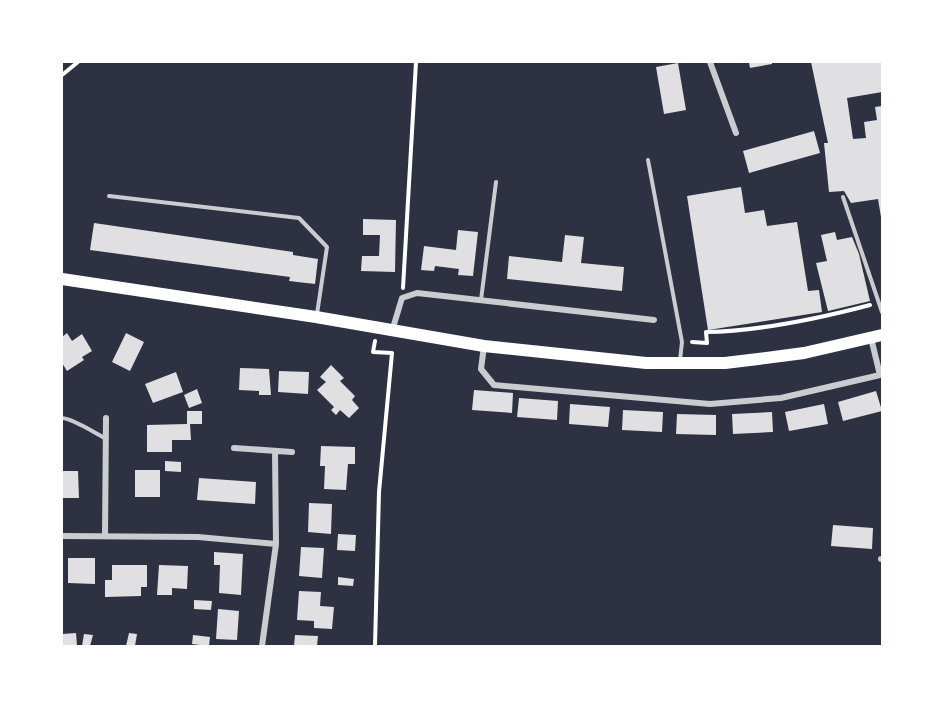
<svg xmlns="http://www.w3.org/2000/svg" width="944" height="708" font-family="'Golos Text',sans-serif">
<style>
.building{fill:#e0e0e3}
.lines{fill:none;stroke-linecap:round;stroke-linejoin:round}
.path{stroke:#fff;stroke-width:4}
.service{stroke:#caccd0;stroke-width:4}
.minor{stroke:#caccd0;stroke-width:6}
.primary{stroke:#fff;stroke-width:12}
</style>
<rect width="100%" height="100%" fill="#2d3142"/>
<path class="building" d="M749 62H772V64L750 68Z
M811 62H882V92L847 98 853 139 866 138 864 122 877 120 875 107 882 106V223L878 199 851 203 844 191 829 192 824 143H828Z
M678 63 686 110 664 114 656 67Z
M814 131 820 153 749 173 743 151Z
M741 187 745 213 764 210 767 226 797 222 808 291 819 290 822 312 708 330 687 196Z
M363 219 396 220 395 272 361 271 362 256H379L380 235H363Z
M94 223 293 252V255L318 259 315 284 289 281 290 277 90 250Z
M458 230 478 232 473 276 458 275 459 269 435 266 434 271 421 270 424 246 456 250Z
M835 232 837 240 852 237 859 254 870 301 828 311 816 263 827 261 821 235Z
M565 235 584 237 581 263 624 267 622 291 507 279 509 256 562 262Z
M67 333 72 341 82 334 92 351 82 357 84 360 67 371 62 363V337Z
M126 333 144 342 130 371 112 362Z
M331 365 344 378 340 381 355 396 352 400 359 408 349 418 340 410 336 415 331 410 334 407 317 390 326 382 320 377Z
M240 368 269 369 271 395H259V391L239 390Z
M279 371 309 372 308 394 278 392Z
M176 372 183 392 153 403 145 384Z
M197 389 202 403 189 408 184 395Z
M474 390 513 393 512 413 472 410Z
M876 391 882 411 843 421 838 402Z
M519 398 558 401 557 420 517 417Z
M570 404 610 407 608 427 569 424Z
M824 404 828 424 789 431 785 412Z
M623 410 663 412 662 432 622 430Z
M187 411H202V424H190L191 440H172V452H147V425L187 424Z
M772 412 773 432 733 434 732 414Z
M677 414 716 415V435L676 434Z
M321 446 355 447V464H348L346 490 324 489 325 466H320Z
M165 461 181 462V472L165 471Z
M135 470H160V497H135Z
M62 471H78L79 498H62Z
M199 478 256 482 255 504 197 500Z
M309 503 332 504 331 534 308 532Z
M833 525 873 528 872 549 831 546Z
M338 534 356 535 355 551 337 550Z
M301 547 324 548 322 578 299 576Z
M214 552 243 554 241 595 219 593 220 565H214Z
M68 558H95V584L68 583Z
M112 565H147V587H141V596L105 597V580H112Z
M159 565 188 566 187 589 172 588V595H157Z
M338 577 354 579 353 586 338 585Z
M299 591 321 592 320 606 334 607 332 629 314 628V621L297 620Z
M194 600 212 601 211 610 194 609Z
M218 609 239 611 237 640 216 639Z
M76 633 77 646H62V634Z
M129 633 137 634 135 646H126Z
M84 634 93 635 90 646H82Z
M193 635 210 637 209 646 192 644Z
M295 635 318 636 317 646H294Z"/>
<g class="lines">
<path class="path" d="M62 75 78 62
M403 288 416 62
M692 342 707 343 706 332C761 331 817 319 870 305
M375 646 379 492 392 353 373 352 375 341"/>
<path class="service" d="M648 160 682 342 680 360
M109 196 299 218 327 247 317 314
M843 197 882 312
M481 300 496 182
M62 418C74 419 93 432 105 438"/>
<path class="minor" d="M710 62 736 133
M392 331 402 298 417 293 654 320
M484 346 481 369 494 385 710 404 781 398 880 375 871 338
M234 448 292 452
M62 536 198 537 276 544
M105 536 106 418
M881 559H882
M262 646 276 544 275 451"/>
<path class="primary" d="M62 279 316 317 484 346 646 363H725L758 359 804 353 882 335"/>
</g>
<rect width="944" height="708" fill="none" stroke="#ffffff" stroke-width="126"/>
</svg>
